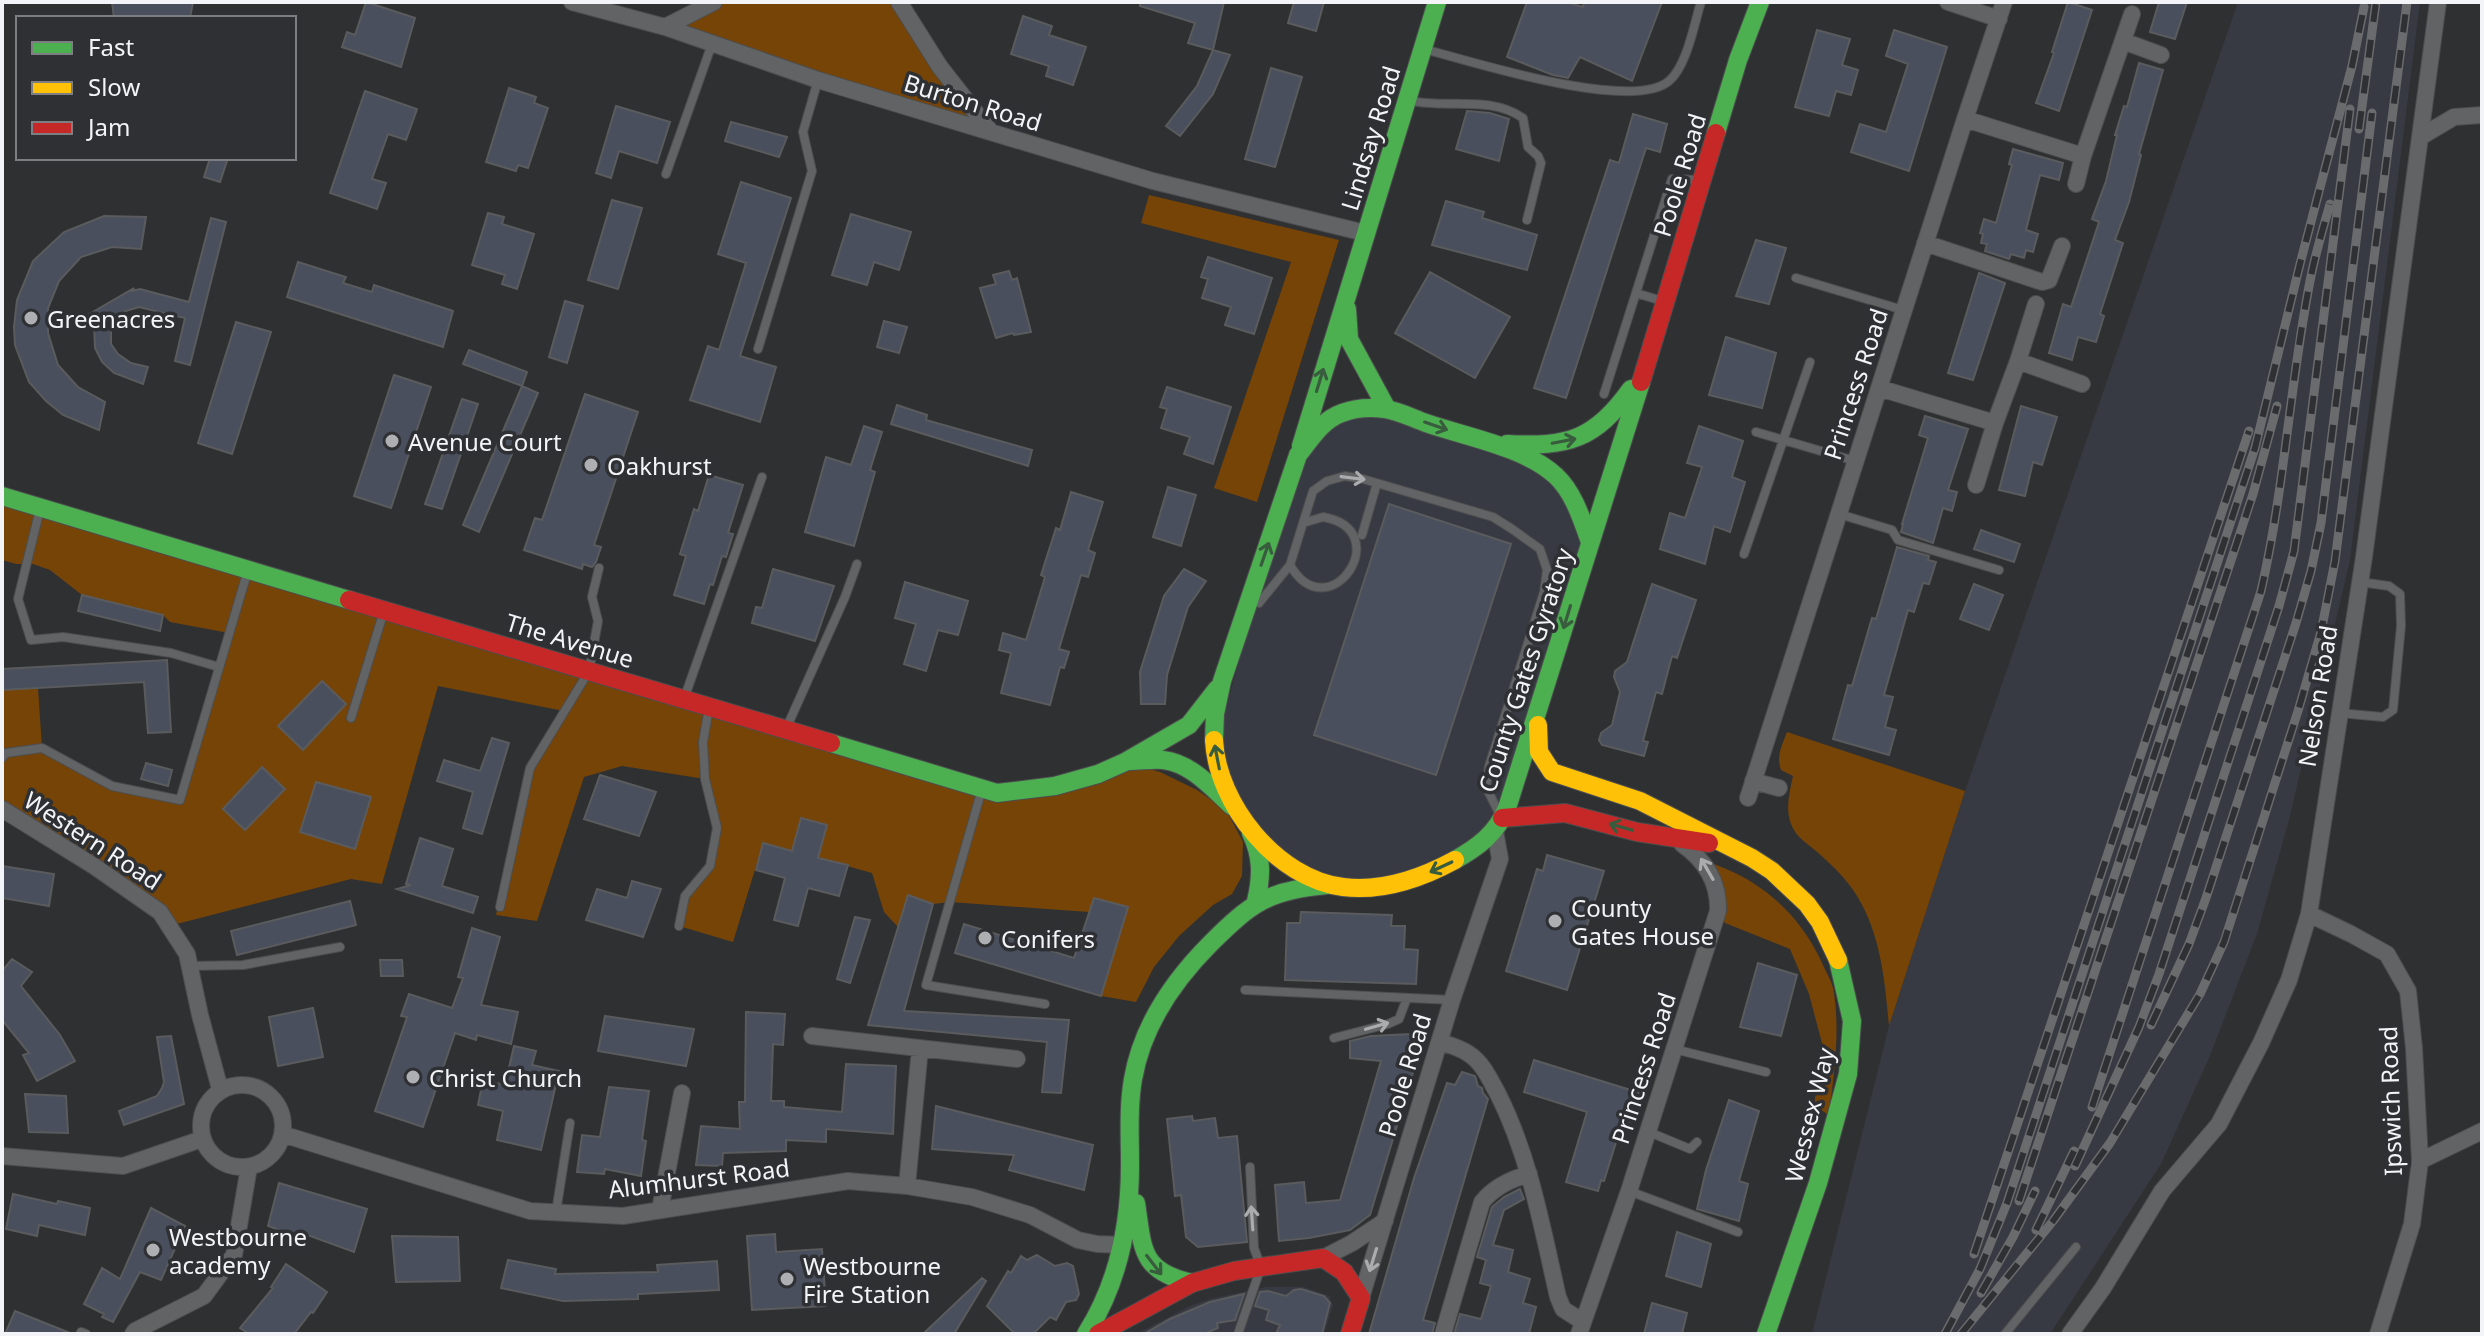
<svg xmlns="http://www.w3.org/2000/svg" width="2484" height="1336" font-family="'Noto Sans',sans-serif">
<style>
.built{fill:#373a42}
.green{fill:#774407}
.building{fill:#4a4f5d;stroke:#5a5b5d;stroke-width:2}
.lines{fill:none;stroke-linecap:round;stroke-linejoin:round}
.lane-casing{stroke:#4c4d4e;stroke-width:10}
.street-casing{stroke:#4c4d4e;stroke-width:18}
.fast-casing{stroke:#4c4d4e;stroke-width:20}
.slow-casing{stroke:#4c4d4e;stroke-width:20}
.jam-casing{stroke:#4c4d4e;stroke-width:20}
.lane{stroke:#626364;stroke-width:8}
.street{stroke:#626364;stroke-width:16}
.fast{stroke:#4caf50;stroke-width:18}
.slow{stroke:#ffc107;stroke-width:18}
.jam{stroke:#c62828;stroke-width:18}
.rail-casing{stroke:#6a6b6c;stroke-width:9}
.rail{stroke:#2e3033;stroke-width:6;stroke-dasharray:18;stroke-linecap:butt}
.oneway{stroke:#385c3d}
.oneway2{stroke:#aaacae}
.poi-dot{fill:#aeafb2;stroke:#2e3033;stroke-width:3}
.labels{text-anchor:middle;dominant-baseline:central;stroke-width:7;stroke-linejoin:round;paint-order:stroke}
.street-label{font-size:24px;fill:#f3f4f7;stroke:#2e3033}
.poi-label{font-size:24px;fill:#f3f4f7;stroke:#2e3033;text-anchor:start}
</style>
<rect width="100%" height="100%" fill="#2f3032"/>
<path class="built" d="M2238 2H2420L2350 560 2289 820 2257 934 2209 1058 2161 1164 2050 1334H1812L1889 1026 1965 791Z
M1361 409 1545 466 1590 542 1514 788 1462 857 1350 887 1265 845 1214 750 1298 455Z
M1266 1287H1304L1329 1296 1333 1305 1324 1334H1136L1190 1306 1210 1299Z"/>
<path class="green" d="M714 2H899L991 132 665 27Z
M1149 195 1339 240 1257 502 1214 488 1291 262 1141 223Z
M2 496 997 793 1125 762 1160 772 1197 790 1226 810 1243 842 1242 876 1232 894 1213 905 1179 936 1154 967 1136 1002 1101 996 1127 907 1094 898 1089 912 950 902 933 904 909 896 898 927 884 912 872 873 818 858 827 825 792 851 763 843 733 942 679 926 685 896 710 866 717 828 705 779 622 766 584 777 537 921 496 915 530 768 564 711 438 686 382 884 351 879 169 926 2 809V690L38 688 42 748 112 786 180 799 229 633 170 622 163 615 82 595 50 570 33 564H16L2 560Z
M1787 732 1965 791 1889 1026C1885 982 1881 935 1857 896 1847 879 1831 864 1816 851 1809 845 1798 838 1794 830 1784 813 1789 794 1793 776L1781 770C1776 756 1782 745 1787 732Z
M1714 864C1764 882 1801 916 1823 965 1827 974 1833 983 1834 993 1840 1034 1834 1074 1829 1115L1814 1106 1822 1043 1809 994 1790 949 1725 923 1722 918V882Z"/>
<path class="building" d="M112 2H193L190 18H114Z
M366 2 415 18 401 67 342 47 347 32 355 35Z
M1140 2H1224L1213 50 1188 43 1195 23 1140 6Z
M1294 2H1324L1316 31 1288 23Z
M1527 2H1566L1583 7 1584 2H1662L1632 81 1580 57 1568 78 1553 75 1507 57Z
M2068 2 2092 10 2059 111 2036 103 2054 53 2052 52Z
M2159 2H2187L2175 39 2150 32Z
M1023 16 1052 26 1049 35 1086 47 1073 85 1046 76 1049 66 1011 54Z
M1817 30 1850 39 1842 65 1858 70 1851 95 1836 91 1829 116 1795 107Z
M1894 30 1947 47 1909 171 1851 152 1860 124 1886 132 1908 64 1886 56Z
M1213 50 1230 55 1213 94 1180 136 1166 126 1197 86Z
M2139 63 2163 70 2139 154 2141 155 2129 202 2115 240 2123 243 2100 314 2104 316 2096 342 2078 337 2072 360 2049 353 2063 304 2071 307 2099 222 2092 219 2106 181 2117 135H2115L2124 106 2127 107Z
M1271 68 1302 77 1275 167 1245 159Z
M509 88 536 97 534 103 548 108 528 168 518 165 516 171 486 162Z
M365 91 417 109 406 140 388 134 372 179 386 183 377 209 330 193Z
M616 106 670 122 657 163 619 151 611 178 596 173Z
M1467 111 1490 113 1509 119 1499 161 1456 149Z
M1633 114 1667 124 1660 152 1646 148 1566 398 1534 388 1610 160 1619 163Z
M731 122 787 137 779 157 725 141Z
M2013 149 2063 163 2059 180 2040 175 2026 230 2038 234 2033 252 2026 250 2024 258 2011 254 2009 259 1985 251 1987 244 1981 243 1983 234 1980 233 1984 219 1996 223 2012 165 2009 164Z
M210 158H228L220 182 204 177Z
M741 182 791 198 740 356 776 367 760 422 690 400 708 346 719 350 746 263 718 254Z
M612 200 642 208 618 289 588 280Z
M1446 201 1484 212 1482 218 1537 235 1527 270 1432 245Z
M488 213 504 217 502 224 534 234 517 289 502 284 505 275 472 265Z
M851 214 911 232 899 270 874 262 867 285 832 275Z
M104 216 146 217 141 249 112 247 81 257 59 281 48 308V333L58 365 78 387 105 402 99 430 63 415 46 401 29 382 15 345 14 327 17 300 33 261 64 232Z
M211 218 226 222 190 365 175 361 185 318 139 307 119 313 111 327V344L118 354 131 363 148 367 143 384 114 373 102 362 95 348 94 324 85 327 81 319 134 288 132 291 140 289 189 302Z
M1756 240 1786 248 1769 304 1736 296Z
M1208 257 1272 278 1254 334 1225 325 1231 307 1202 298 1208 279 1201 277Z
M298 262 346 277 343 283 372 292 374 285 453 311 443 347 287 297Z
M1009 271 1012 280 1017 278 1031 332 1014 335 1013 333 996 338 980 288 996 284 993 275Z
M1430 272 1510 317 1475 378 1395 333Z
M1979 273 2005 283 1973 380 1948 373Z
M565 301 583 306 567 363 549 357Z
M884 321 907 327 899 353 877 347Z
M236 322 271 332 232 454 198 443Z
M1726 337 1776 353 1762 408 1709 395Z
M469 350 527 372 522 386 463 364Z
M394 375 431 387 391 508 354 496Z
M522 386 538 393 479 532 463 525Z
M1167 387 1231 407 1213 464 1184 454 1190 437 1161 428 1167 409 1160 407Z
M585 394 638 412 594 545 601 547 596 562 592 567 583 564 582 569 524 550 535 518 542 520Z
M462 399 478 404 442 509 425 504Z
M897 405 927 415 926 420 1032 450 1028 466 891 424Z
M2021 406 2057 417 2042 465 2033 462 2025 496 1999 490Z
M1925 416 1968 429 1948 490 1957 492 1952 511 1943 508 1933 543 1901 532 1903 524H1902L1928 438 1919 435Z
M864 426 882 432 870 470 875 472 854 546 805 532 826 457 851 465Z
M1699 426 1743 441 1732 477 1745 482 1730 532 1714 526 1705 564 1660 549 1670 513 1685 518 1702 467 1687 463Z
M709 475 743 485 728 533 733 534 726 557 722 556 713 585 710 584 704 604 674 595 686 556 680 554 694 509 698 511Z
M1168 487 1196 495 1181 546 1153 537Z
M1071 492 1103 502 1088 550 1095 553 1088 577 1081 575 1059 649 1069 652 1064 668 1060 667 1050 705 1001 693 1011 653 999 650 1003 633 1026 640 1045 577 1041 575 1056 528 1060 530Z
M1389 504 1511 544 1436 775 1314 735Z
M1981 530 2020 544 2014 562 1974 549Z
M1897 547 1929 556 1928 560 1936 562 1929 584 1923 583 1914 612 1908 610 1884 695 1893 697 1885 727 1896 730 1889 755 1833 739 1848 685 1852 686 1872 618 1876 619Z
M773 569 834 586 815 641 752 623 756 607 762 608Z
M1184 569 1206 581 1188 607 1167 675 1165 704H1141L1140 672 1164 596Z
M905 582 968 601 958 635 938 630 926 671 904 664 916 624 895 618Z
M1652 584 1696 600 1677 658 1672 656 1662 694 1656 692 1643 741 1648 742 1644 756 1602 745 1599 740 1601 733 1612 725 1620 692 1614 677 1615 671 1627 662Z
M1974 584 2003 595 1989 630 1960 619Z
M82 595 163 615 160 631 78 611Z
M167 660 171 732 148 733 144 682 2 690V669Z
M322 681 346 704 303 750 278 726Z
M492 738 509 743 482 834 463 828 473 792 437 781 444 760 480 771Z
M146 763 172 770 168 786 141 779Z
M262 767 285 789 245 830 223 809Z
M600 775 656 792 639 836 584 819Z
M316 782 371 797 355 849 300 832Z
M801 818 827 825 818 858 848 865 839 896 808 888 798 926 774 920 785 878 756 870 763 843 792 851Z
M420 838 453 849 442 886 478 897 473 913 397 889 411 885 406 884Z
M1547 855 1604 871 1567 990 1506 971 1537 869 1543 871Z
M2 866 54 874 49 906 2 898Z
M632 881 661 889 643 937 586 920 597 889 627 898Z
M908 895 933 904 904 1011 1069 1020 1061 1093 1042 1092 1047 1042 868 1025Z
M1094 898 1128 907 1101 996 955 953 964 924 1074 958Z
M350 901 356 925 237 955 231 931Z
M1301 912 1392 915 1391 926H1405L1404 949 1418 950 1416 984 1285 980 1287 923H1300Z
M855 917 870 920 850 983 837 979Z
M472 928 500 937 481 1005 518 1012 511 1044 477 1035 476 1040 455 1033 423 1127 375 1111 407 1017 401 1016 409 994 452 1008 463 978 458 977Z
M12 959 32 972 21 986 60 1035 75 1061 37 1081 23 1055 29 1053 2 1020V971Z
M380 960H402L403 976H381Z
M1758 963 1797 975 1781 1036 1740 1027Z
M313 1008 323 1057 278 1066 269 1017Z
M746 1012 785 1014 783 1045 773 1044 771 1101H784V1107L842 1112 846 1064 896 1066 893 1134 826 1129V1142L786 1140V1151L723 1153 722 1166 696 1165 701 1126 740 1129 739 1102H745Z
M605 1016 694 1029 686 1066 598 1051Z
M1424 1030 1422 1043 1370 1215 1350 1230 1309 1238 1279 1241 1275 1185 1304 1182 1306 1203 1340 1200 1381 1061 1350 1058V1041L1371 1036 1411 1034Z
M171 1036 184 1104 124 1125 119 1111 157 1096 162 1088 164 1082 157 1037Z
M514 1046 536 1051 532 1065 559 1071 541 1150 497 1140 503 1111 478 1105 483 1080 505 1085Z
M1534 1060 1640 1093 1631 1122 1623 1120 1604 1181 1601 1180 1598 1191 1566 1182 1587 1112 1524 1092Z
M1462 1072 1475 1076 1478 1086 1482 1088 1483 1093 1488 1099 1423 1320 1435 1323 1432 1334H1369L1414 1178 1447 1083 1455 1085Z
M609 1087 649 1091 642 1140 646 1141 641 1176 605 1169 604 1174 577 1172 582 1135 600 1137Z
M25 1094 66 1096 68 1133 29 1132Z
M1729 1100 1759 1111 1739 1181 1748 1184 1739 1221 1697 1209 1706 1170Z
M936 1106 1093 1145 1084 1190 1009 1170 1014 1155 932 1149Z
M1192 1116 1193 1121 1215 1118 1218 1138 1237 1136 1247 1242 1198 1247 1186 1237 1181 1195 1175 1196 1167 1119Z
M279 1183 367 1209 354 1252 305 1234 303 1239 268 1226Z
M1520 1189 1524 1199 1504 1210 1493 1245 1513 1250 1508 1272 1530 1279 1523 1303 1536 1307 1529 1334H1454L1460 1314 1481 1319 1491 1286 1480 1283 1486 1260 1477 1257 1492 1207 1504 1197Z
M13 1194 57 1204 58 1201 90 1208 85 1235 39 1225 37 1236 6 1229Z
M151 1208 185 1226 161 1280 140 1272 113 1322 102 1317 104 1314 84 1304 102 1268 120 1279Z
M1677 1232 1711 1244 1701 1287 1666 1276Z
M775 1234 776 1252 822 1249 826 1306 752 1310 747 1236Z
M392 1236 458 1237 460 1281 396 1282Z
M1037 1255 1055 1266 1067 1263 1073 1266 1079 1294 1076 1300 1066 1302 1056 1320 1050 1317 1033 1334H1015L987 1306 1008 1271 1011 1273 1021 1256 1027 1260Z
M508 1260 556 1269 555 1274 658 1272 657 1265 717 1261 719 1290 638 1294V1299L563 1301 501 1288Z
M286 1264 327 1292 313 1313 311 1312 294 1334H249L240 1328 273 1288 271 1287Z
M982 1278 986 1281 954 1334H923Z
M1301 1289 1324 1296 1330 1303 1322 1334H1276L1280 1325 1266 1320 1269 1310 1255 1306 1260 1292 1268 1291 1286 1296 1294 1290Z
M1244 1294 1235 1320 1217 1323 1218 1328 1204 1334H1144L1170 1319 1210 1302Z
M1652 1303 1687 1313 1682 1334H1644Z
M15 1311 70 1333V1334H5Z"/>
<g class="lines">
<g class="lane-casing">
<path id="lane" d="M1424 49C1470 61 1632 113 1669 81 1687 66 1694 24 1701 2
M1407 100C1446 110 1488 94 1523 118L1528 147 1538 156 1541 163 1527 220
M666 174 712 44
M1796 278 1903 310
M1636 293 1662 301
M758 349 812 171 803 132 818 80
M1604 394 1672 179 1698 180
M1756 432 1855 461
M40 509 18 599 31 640 63 637 171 653 219 667
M1839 514 1892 530 1898 540 1999 570
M1323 517C1398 530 1329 632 1290 565L1303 523Z
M1303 523 1313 491 1327 481 1345 476 1363 479 1493 517 1512 529 1540 549 1547 570 1544 592 1489 766 1486 787 1498 811
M1362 535 1377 483
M1744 554 1810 362
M1259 603 1290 565
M684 699 762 477
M2339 713 2383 717 2393 710 2401 626 2400 594 2389 586 2360 582
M351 718 384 611
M786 729 845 597 857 564
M2 758 6 753 42 748 112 786 180 800 248 570
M982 789 926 985 1045 1004
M500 907 530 768 589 671 598 621 592 597 599 568
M679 926 685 896 710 866 717 828 705 779 703 742 709 708
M190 966 243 965 340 947
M1245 990 1452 1000
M1334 1038 1388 1024 1399 1019 1407 998
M1674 1049 1766 1072
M1649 1132 1690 1149 1697 1142
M1629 1191 1738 1232
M556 1212 570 1123
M81 1332 86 1334
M1238 1334 1261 1267 1254 1248 1250 1167
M2005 1334 2076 1247"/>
</g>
<g class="street-casing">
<path id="street" d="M572 2 665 27 818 80 1153 181 1365 233
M899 2 940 67 991 132
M1948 2 1999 19
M665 27 714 2
M2123 41 2161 55
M1965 119 2083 156 2132 14
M2422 136 2454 117 2482 115
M2076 184 2083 156
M1925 243 2042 282 2049 280 2062 246
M2018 361 2082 384
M1879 388 1995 423 2018 361 2036 304
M1976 485 1995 423
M1753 781 1779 788
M1748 798 1965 119 2004 2
M2 809 94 866 160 912 187 954 200 1015 220 1089
M2309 914 2351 934 2387 954 2408 991 2414 1048 2420 1161 2412 1224 2378 1334
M812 1036 1017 1059
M1440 1042C1450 1045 1461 1048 1469 1054 1483 1063 1490 1080 1498 1094 1530 1158 1542 1227 1558 1297L1563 1309 1583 1322
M201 1126a41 41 0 1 1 82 0a41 41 0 1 1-82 0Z
M282 1134 530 1211 623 1216 848 1181 907 1186 972 1197 1030 1215 1078 1240 1097 1244 1123 1245
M2 1156 123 1166 202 1139
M2420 1161 2482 1131
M907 1186 920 1048
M660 1210 682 1093
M1323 1258 1352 1243 1385 1221
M1361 1298 1452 1000 1500 859 1495 831
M133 1334 135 1331 204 1296 234 1255 249 1167
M1443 1334 1482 1202C1494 1187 1511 1179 1529 1174
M1579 1334 1629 1191 1718 911C1719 881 1705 860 1682 844
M2070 1334 2103 1288 2162 1191 2219 1124 2261 1043 2289 980 2309 914 2364 557 2438 2"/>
</g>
<g class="fast-casing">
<path id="fast" d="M1716 133 1738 60 1760 2
M1347 309 1349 339 1387 409
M1507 444C1568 447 1595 440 1631 389
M1301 446 1437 2
M2 496 349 600
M1214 740 1215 714 1222 681 1298 455C1311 439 1322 420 1342 413 1355 408 1371 407 1385 409 1399 411 1412 418 1426 423 1466 437 1525 447 1556 476 1574 493 1582 520 1590 542
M831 743 997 793 1055 786 1098 774 1125 762 1189 725 1217 689
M1130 761C1141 761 1152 759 1163 760 1191 763 1212 788 1232 806
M1251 833C1262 856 1262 876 1256 901
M1455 860C1478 847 1496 834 1507 808L1641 382
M1136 1203C1143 1249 1140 1271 1192 1283
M1086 1334C1119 1282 1130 1225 1130 1165 1130 1136 1128 1108 1133 1079 1142 1027 1174 980 1211 943 1251 903 1269 890 1327 885
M1766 1334 1818 1183 1848 1074 1852 1021 1838 960"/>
</g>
<g class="slow-casing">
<path id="slow" d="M1538 725 1539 752 1552 772 1640 801 1752 858 1772 871 1807 904 1820 922 1838 960
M1214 740C1217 804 1277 879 1343 887 1382 892 1420 879 1455 860"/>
</g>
<g class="jam-casing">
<path id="jam" d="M1641 382 1716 133
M349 600 831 743
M1502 818 1565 813 1637 832 1709 843
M1098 1334 1192 1283 1234 1271 1323 1258 1344 1272 1361 1298 1350 1334"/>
</g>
<use href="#lane" class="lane"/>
<use href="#street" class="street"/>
<use href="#fast" class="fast"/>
<use href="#slow" class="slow"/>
<use href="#jam" class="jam"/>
<g class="rail-casing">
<path id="rail" d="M2359 129 2376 2
M2151 1025 2189 944 2206 898 2296 623 2311 571 2321 523 2372 113
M2092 1107 2261 591C2285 487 2290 380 2311 276 2316 252 2323 228 2330 204
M2075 1166 2139 1027 2159 974 2279 606 2294 551 2350 109
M2019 1201 2253 494 2277 406
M2036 1230 2074 1151
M1974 1254 2249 431
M1981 1293 2013 1237 2035 1191
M1945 1334 1980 1269 2007 1203 2255 448 2301 260 2352 66 2364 7
M1961 1334 2053 1221 2110 1143 2200 994 2224 942 2298 711 2321 632 2335 561 2407 2"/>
</g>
<use href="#rail" class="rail"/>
</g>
<defs><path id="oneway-shaft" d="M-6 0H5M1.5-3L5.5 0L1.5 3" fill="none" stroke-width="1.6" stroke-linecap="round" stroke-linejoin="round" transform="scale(2)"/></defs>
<g class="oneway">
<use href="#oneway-shaft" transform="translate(1320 380) rotate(-73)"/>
<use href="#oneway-shaft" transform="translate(1436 426) rotate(19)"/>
<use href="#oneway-shaft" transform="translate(1564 441) rotate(-11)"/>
<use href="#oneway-shaft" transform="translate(1265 554) rotate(-71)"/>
<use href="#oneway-shaft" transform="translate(1567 617) rotate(107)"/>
<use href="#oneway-shaft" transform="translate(1217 757) rotate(-101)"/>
<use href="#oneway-shaft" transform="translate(1621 827) rotate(-164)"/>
<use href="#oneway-shaft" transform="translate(1441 867) rotate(155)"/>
<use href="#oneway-shaft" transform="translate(1154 1265) rotate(52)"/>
</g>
<g class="oneway2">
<use href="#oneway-shaft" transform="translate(1353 478) rotate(7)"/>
<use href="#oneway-shaft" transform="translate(1707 869) rotate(-120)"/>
<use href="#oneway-shaft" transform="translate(1377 1026) rotate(-16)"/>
<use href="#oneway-shaft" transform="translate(1252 1218) rotate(-94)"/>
<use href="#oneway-shaft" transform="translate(1373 1260) rotate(107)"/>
</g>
<g class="poi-dot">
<circle cx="31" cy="318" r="8"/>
<circle cx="392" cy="441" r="8"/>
<circle cx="591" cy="465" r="8"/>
<circle cx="1555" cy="921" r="8"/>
<circle cx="985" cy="938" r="8"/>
<circle cx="413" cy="1077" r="8"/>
<circle cx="153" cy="1250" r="8"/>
<circle cx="787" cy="1279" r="8"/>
</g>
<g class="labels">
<g class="street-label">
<text transform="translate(973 102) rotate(17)">Burton Road</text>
<text transform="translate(1370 138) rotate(-73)">Lindsay Road</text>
<text transform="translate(1679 175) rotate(-73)">Poole Road</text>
<text transform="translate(1855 384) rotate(-72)">Princess Road</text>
<text transform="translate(570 640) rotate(17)">The Avenue</text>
<text transform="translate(1525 670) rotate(-72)">County Gates Gyratory</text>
<text transform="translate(2317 696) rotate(-81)">Nelson Road</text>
<text transform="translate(93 840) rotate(33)">Western Road</text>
<text transform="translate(1643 1068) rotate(-72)">Princess Road</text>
<text transform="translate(1404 1075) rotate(-73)">Poole Road</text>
<text transform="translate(2390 1101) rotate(-92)">Ipswich Road</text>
<text transform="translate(1809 1115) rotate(-76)">Wessex Way</text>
<text transform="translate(699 1178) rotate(-7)">Alumhurst Road</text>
</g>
<g class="poi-label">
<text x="47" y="318">Greenacres</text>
<text x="408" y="441">Avenue Court</text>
<text x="607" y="465">Oakhurst</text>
<text x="1571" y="907">County<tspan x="1571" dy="28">Gates House</tspan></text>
<text x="1001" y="938">Conifers</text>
<text x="429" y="1077">Christ Church</text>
<text x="169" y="1236">Westbourne<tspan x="169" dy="28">academy</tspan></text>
<text x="803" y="1265">Westbourne<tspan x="803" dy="28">Fire Station</tspan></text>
</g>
</g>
<rect width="2484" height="1336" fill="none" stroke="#f3f4f7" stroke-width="8"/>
<rect x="16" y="16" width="280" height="144" fill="#2e3033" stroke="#7d7e81" stroke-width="2"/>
<rect x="32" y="42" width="40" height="12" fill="#4caf50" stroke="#7d7e81" stroke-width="2"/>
<text x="88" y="56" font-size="24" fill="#f3f4f7">Fast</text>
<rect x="32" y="82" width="40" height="12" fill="#ffc107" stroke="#7d7e81" stroke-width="2"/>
<text x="88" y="96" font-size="24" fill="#f3f4f7">Slow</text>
<rect x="32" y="122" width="40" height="12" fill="#c62828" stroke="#7d7e81" stroke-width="2"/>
<text x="88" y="136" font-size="24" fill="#f3f4f7">Jam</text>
</svg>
